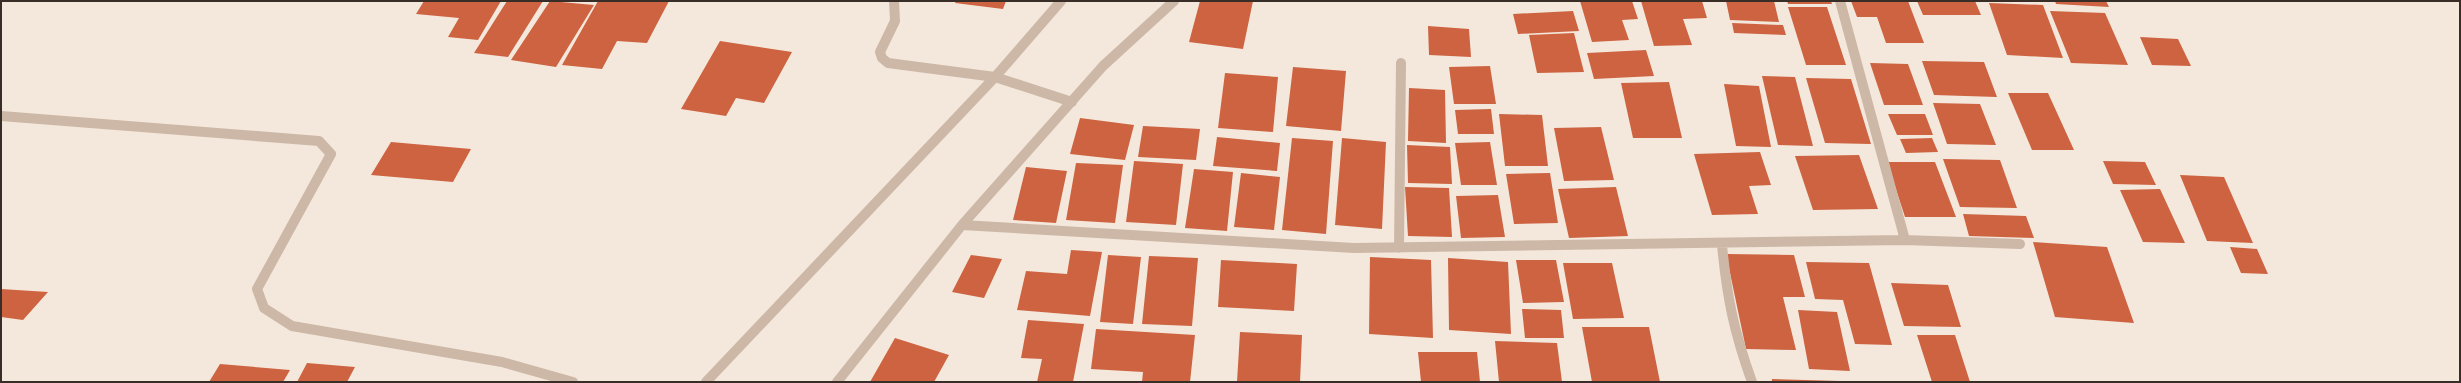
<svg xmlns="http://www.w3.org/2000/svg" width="2461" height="383" font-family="Ubuntu,sans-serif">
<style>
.building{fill:#cd6340}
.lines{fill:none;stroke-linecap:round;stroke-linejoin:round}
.minor{stroke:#cdb8a7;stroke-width:10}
</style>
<rect width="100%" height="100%" fill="#f4e8dc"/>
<path class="building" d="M424 1H501L478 40 448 37 459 18 416 14Z
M507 1H543L508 57 474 53Z
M550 1 594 5 556 67 511 60Z
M598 1H669L647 43 617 41 602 69 562 65Z
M956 1H1006L1003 9 955 3Z
M1200 1H1253L1243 49 1189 42Z
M1580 1H1632L1638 19 1622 20 1629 40 1592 42Z
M1641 1H1702L1707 18 1683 19 1692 45 1654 46Z
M1726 1H1774L1779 22 1730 20Z
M1787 1H1831L1832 4H1788Z
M1851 1H1908L1924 43H1886L1877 17H1857Z
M1917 1H1975L1981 15H1923Z
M2055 1H2106L2109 7 2056 4Z
M1989 3 2043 5 2063 58 2007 55Z
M1788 7H1827L1846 65H1806Z
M1573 11 1579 31 1518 34 1513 14Z
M2050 11 2105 13 2128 65 2071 63Z
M1732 23 1783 25 1786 35 1734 33Z
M1428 26 1469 29 1471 57 1429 55Z
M1574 33 1584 72 1537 73 1529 35Z
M2140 37 2178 39 2191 66 2152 65Z
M720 41 792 52 764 103 736 98 726 116 681 109Z
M1646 50 1654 76 1594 79 1587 53Z
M1922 61 1984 62 1997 97 1934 95Z
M1870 63 1908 64 1923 105H1884Z
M1490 66 1496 104H1454L1449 67Z
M1293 67 1346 71 1341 131 1286 126Z
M1225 73 1278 77 1273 132 1218 128Z
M1762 76 1795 77 1813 146 1778 145Z
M1806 78 1851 79 1871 144 1825 143Z
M1669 82 1682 138H1633L1621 83Z
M1724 84 1759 86 1771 147 1736 146Z
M1409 88 1445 90 1446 143 1408 141Z
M2008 93H2048L2074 150H2032Z
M1933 103 1980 104 1996 145 1947 144Z
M1491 109 1494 134H1458L1455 110Z
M1499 114 1542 115 1548 166H1505Z
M1888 114H1925L1933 135H1897Z
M1080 118 1134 125 1125 160 1070 154Z
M1143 126 1200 129 1196 160 1138 157Z
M1601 127 1614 180 1564 181 1554 128Z
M1217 137 1280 143 1277 171 1213 166Z
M1292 138 1333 141 1326 234 1282 230Z
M1342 138 1386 142 1382 229 1335 225Z
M1932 138 1938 152 1906 153 1900 139Z
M391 142 471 149 453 182 371 175Z
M1490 142 1497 185H1461L1455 143Z
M1407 145 1450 147 1452 184 1408 183Z
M1760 152 1771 185 1749 186 1758 214 1712 215 1694 154Z
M1859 155 1878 209 1813 210 1795 156Z
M1943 159 2000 160 2017 208 1960 207Z
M1134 161 1183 164 1176 225 1126 222Z
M2103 161 2145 162 2156 185 2113 184Z
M1887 162H1935L1956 217H1905Z
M1076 163 1123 165 1115 223 1066 220Z
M1026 167 1067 171 1056 223 1013 220Z
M1194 169 1233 172 1227 231 1185 228Z
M1241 173 1280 177 1274 230 1234 227Z
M1550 173 1558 223 1514 224 1506 174Z
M2180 175 2224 177 2253 243 2207 241Z
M1405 187 1449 188 1452 237 1408 236Z
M1616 187 1628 236 1569 238 1558 189Z
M2160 189 2185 243 2143 242 2120 190Z
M1498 195 1505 237 1461 238 1456 196Z
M1963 214 2026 216 2034 238 1969 236Z
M2033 242 2107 247 2134 323 2055 317Z
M2230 247 2257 249 2268 274 2241 273Z
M1071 250 1102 252 1090 316 1017 310 1026 271 1067 274Z
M1726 254 1794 255 1805 297H1783L1796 350 1746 349Z
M971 255 1002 259 984 298 952 292Z
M1108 255 1141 257 1133 324 1100 322Z
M1149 256 1198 258 1192 326 1142 324Z
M1370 257 1431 260 1433 338 1369 334Z
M1448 258 1508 262 1511 334 1449 330Z
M1221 260 1297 264 1294 311 1218 307Z
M1516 260H1556L1564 302 1523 303Z
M1806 262 1869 263 1892 345 1855 344 1843 300 1815 299Z
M1563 263H1612L1624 318 1573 319Z
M1891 283 1948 285 1961 327 1904 326Z
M1 289 48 292 23 320 1 317Z
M1522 309 1561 310 1564 338H1525Z
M1798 310 1837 312 1850 371 1809 369Z
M1028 320 1084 324 1073 382H1037L1042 359 1021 358Z
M1582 327H1649L1660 382H1592Z
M1096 329 1195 335 1190 382H1142L1143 372 1091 369Z
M1240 332 1302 335 1300 382H1237Z
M1917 335H1955L1970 382H1932Z
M895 338 949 355 934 382H870Z
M1495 341 1557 343 1562 382H1499Z
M1418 352H1477L1480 382H1421Z
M307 363 355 367 347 382H297Z
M220 364 290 370 283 382H209Z
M1772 379 1840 381V382H1772Z"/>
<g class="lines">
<path class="minor" d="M894 1 895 21 880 52 882 58 888 63 995 77 1072 102
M1840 1 1905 240
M1 116 319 141 331 154 257 289 264 308 292 326 502 362 573 382
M962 225 1354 248 1905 240 2020 244
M1722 245C1727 298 1734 332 1752 382
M1399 248 1401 63
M706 382 995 77 1061 1
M837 382 962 225 1103 66 1174 1"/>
</g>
<rect width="2461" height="383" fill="none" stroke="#392d28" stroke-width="4"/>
</svg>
